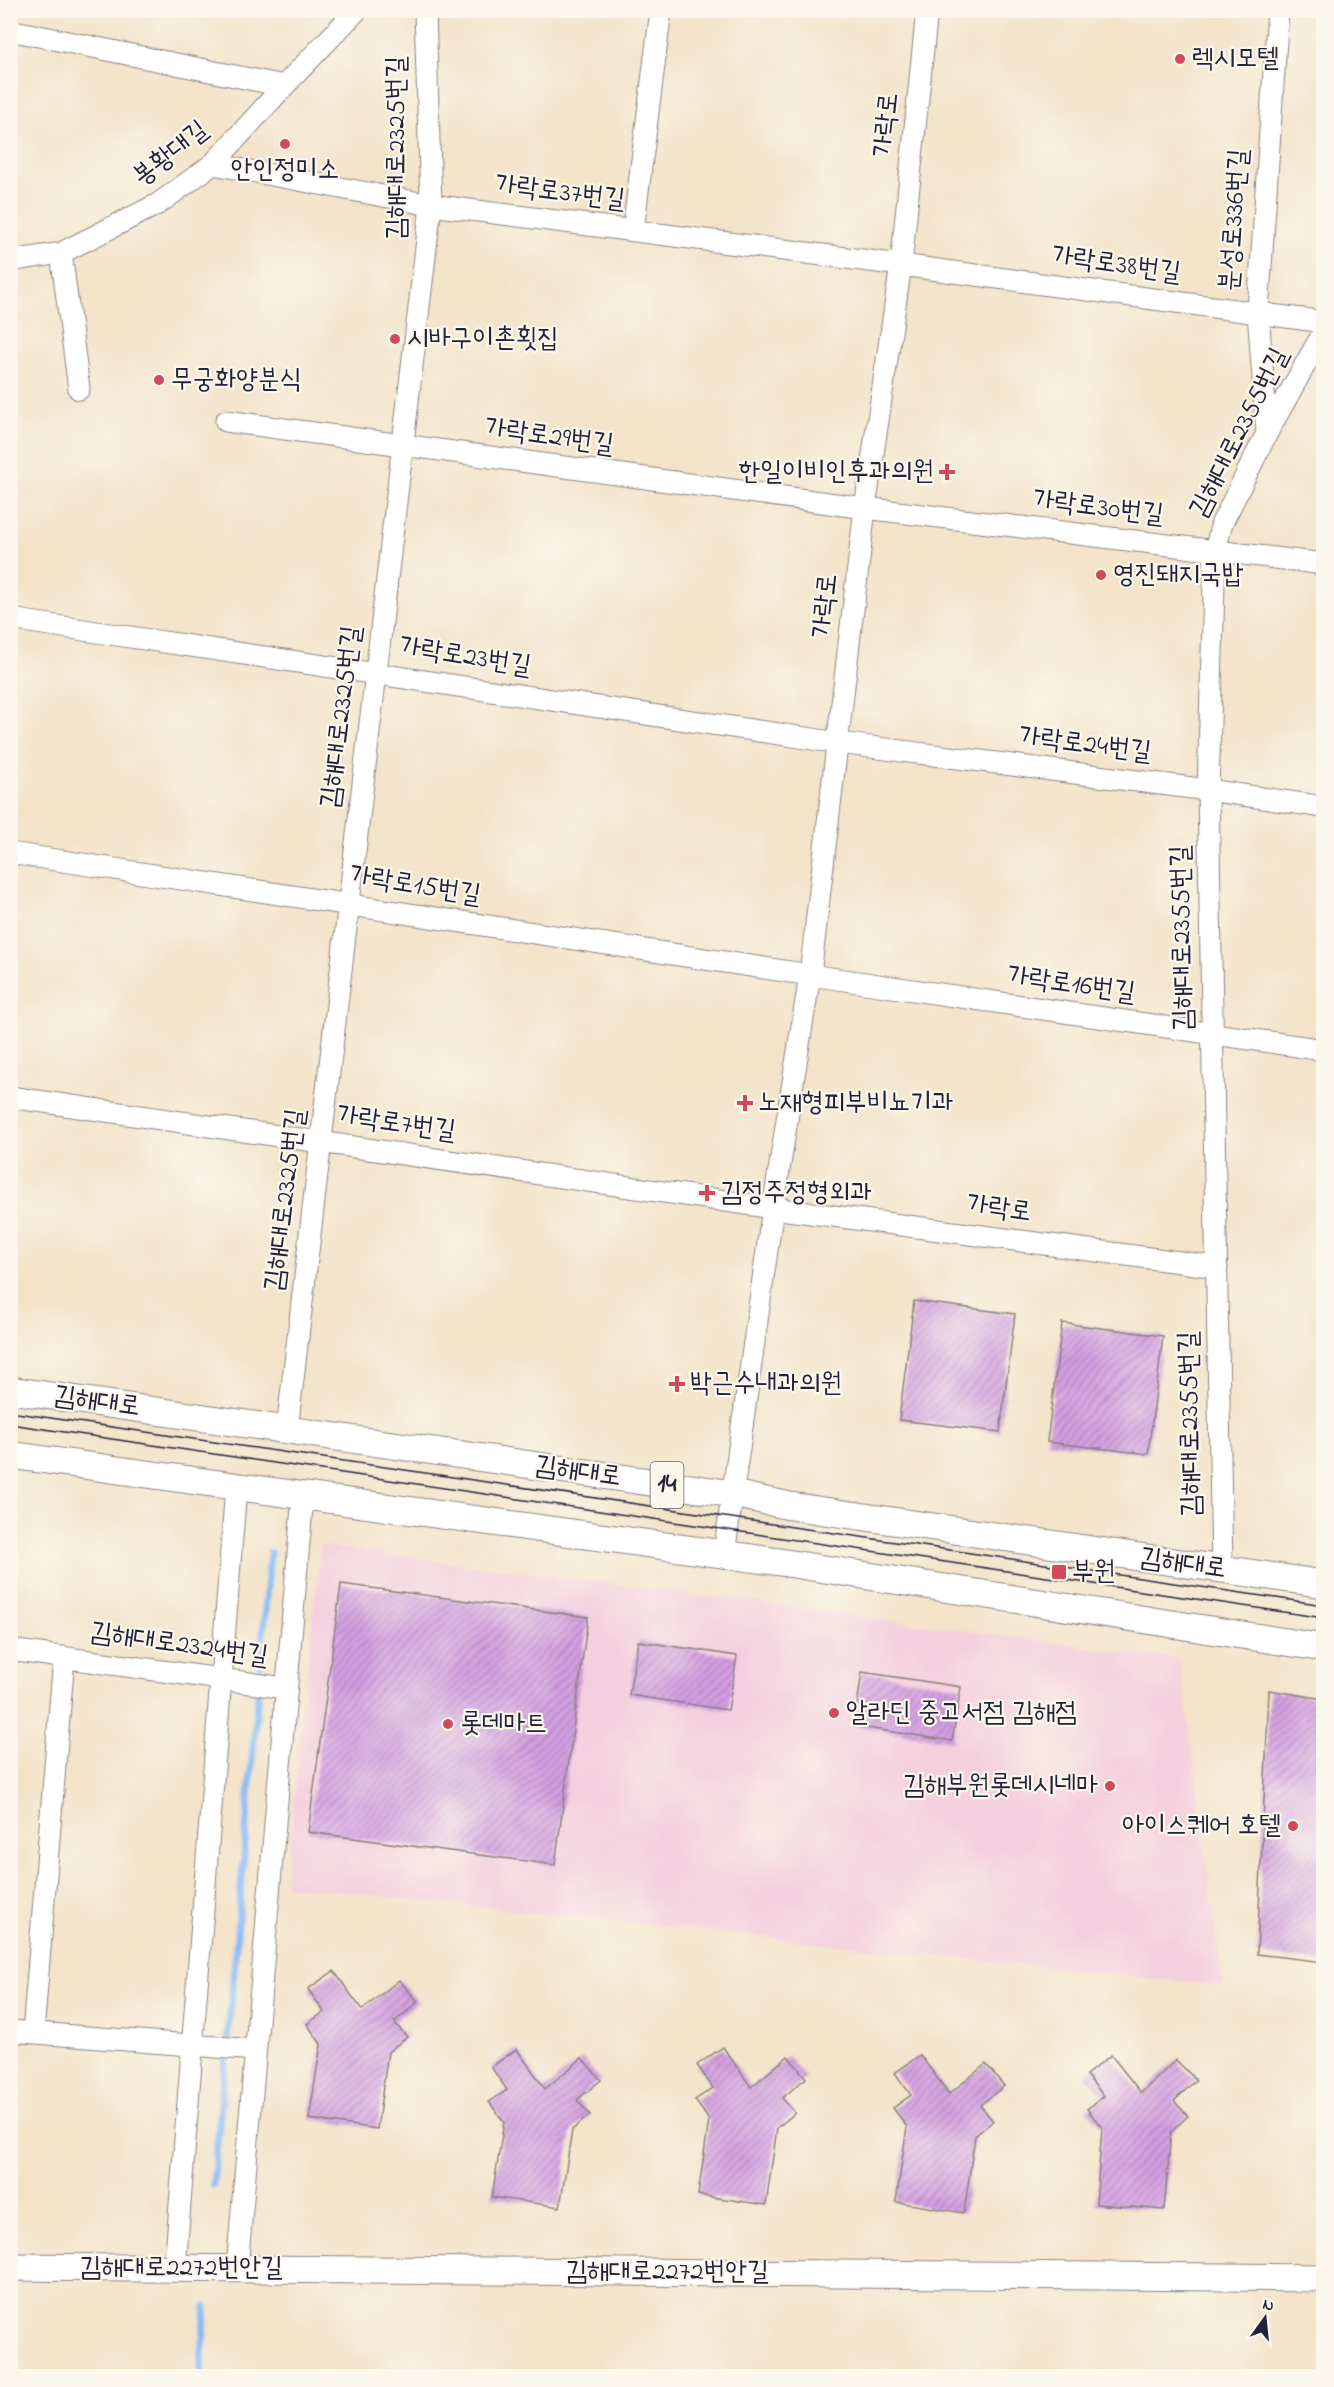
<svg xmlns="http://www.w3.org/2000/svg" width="1334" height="2387" font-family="'Indie Flower','Poor Story',sans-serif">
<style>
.built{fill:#f4cfde}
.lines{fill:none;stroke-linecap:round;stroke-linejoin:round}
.stream{stroke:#87bcf5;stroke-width:7}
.building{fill:url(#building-hatch)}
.minor-casing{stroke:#8a8282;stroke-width:23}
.major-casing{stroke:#8a8282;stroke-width:29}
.minor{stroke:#fff;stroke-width:21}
.major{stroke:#fff;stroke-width:27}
.tram{stroke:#22223b;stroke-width:1.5}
.poi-dot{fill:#d1495b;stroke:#fbf7ec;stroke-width:2}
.labels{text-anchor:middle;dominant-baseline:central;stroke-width:4.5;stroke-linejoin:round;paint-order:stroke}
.shield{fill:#fbf7ec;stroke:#636270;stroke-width:1.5}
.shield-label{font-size:26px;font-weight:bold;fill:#22223b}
.poi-label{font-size:27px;fill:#22223b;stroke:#fbf7ec;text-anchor:start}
.street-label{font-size:27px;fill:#22223b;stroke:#fbf7ec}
</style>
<defs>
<pattern id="building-hatch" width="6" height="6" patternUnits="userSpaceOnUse" patternTransform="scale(1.5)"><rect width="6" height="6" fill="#d39fe1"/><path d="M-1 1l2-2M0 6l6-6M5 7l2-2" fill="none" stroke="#ab81b8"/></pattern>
</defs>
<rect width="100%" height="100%" fill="#fbf7ec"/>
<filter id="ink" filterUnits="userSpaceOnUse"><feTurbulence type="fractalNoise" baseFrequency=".0167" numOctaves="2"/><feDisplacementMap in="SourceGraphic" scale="12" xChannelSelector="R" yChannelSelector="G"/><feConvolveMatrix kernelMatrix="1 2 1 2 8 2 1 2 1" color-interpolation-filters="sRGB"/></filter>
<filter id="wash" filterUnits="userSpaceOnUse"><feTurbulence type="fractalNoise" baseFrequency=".008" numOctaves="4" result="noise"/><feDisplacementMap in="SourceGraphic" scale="24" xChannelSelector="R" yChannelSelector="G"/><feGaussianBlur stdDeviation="1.35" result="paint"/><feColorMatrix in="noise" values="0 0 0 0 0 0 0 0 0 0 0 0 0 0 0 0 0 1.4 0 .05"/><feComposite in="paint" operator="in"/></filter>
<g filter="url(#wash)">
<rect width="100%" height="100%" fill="#f3e3c9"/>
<path class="built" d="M320 1545 1180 1659 1223 1986 285 1886Z"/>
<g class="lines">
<path class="stream" d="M213 2185 234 1971 270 1553
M200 2376 206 2307"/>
</g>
<g id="blocks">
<path class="building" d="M914 1301 1015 1314 1000 1432 899 1420Z
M1062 1323 1163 1336 1148 1454 1047 1442Z
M341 1584 588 1617 555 1865 308 1832Z
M638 1641 737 1656 728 1710 629 1695Z
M862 1672 961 1687 952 1741 854 1726Z
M1269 1690 1323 1699V1962L1257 1954Z
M334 1971 362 2010 399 1980 418 2002 394 2022 407 2037 388 2052 377 2129 309 2119 321 2044 307 2024 324 2012 308 1989Z
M723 2047 751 2087 788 2056 806 2078 782 2098 795 2113 777 2128 766 2205 698 2195 709 2120 695 2100 713 2088 697 2065Z
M517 2049 545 2089 582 2058 601 2080 577 2100 590 2115 572 2130 560 2207 492 2197 504 2122 489 2102 507 2090 491 2067Z
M920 2055 949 2094 986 2064 1004 2086 980 2105 993 2121 975 2136 964 2213 896 2202 907 2127 893 2108 911 2095 895 2073Z
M1111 2055 1141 2093 1176 2060 1196 2080 1174 2101 1188 2116 1171 2132 1164 2210 1096 2204 1102 2128 1087 2109 1104 2096 1086 2075Z"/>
</g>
</g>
<g filter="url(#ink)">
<use href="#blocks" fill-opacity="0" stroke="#8a8282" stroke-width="1.5"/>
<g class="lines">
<g class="minor-casing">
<path id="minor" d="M10 27 14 31 284 86
M213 164 431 205 901 265 1324 322
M633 231 661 10
M61 253 79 389
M10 261 61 253 158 204 213 164 284 86 357 10
M226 421 865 508 1324 564
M1267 433 1258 312 1278 10
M10 619 839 743 1208 790 1324 807
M10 853 810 975 1324 1050
M10 1097 773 1208 1217 1267
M287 1430 431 205 425 10
M724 1554 773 1208 810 975 865 508 901 265 927 10
M1222 1570 1208 790 1215 551 1222 523 1267 433 1324 331
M10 1650 285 1688
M10 2031 255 2050
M33 2033 64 1657
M175 2268 236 1487
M237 2269 303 1496"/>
</g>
<g class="major-casing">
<path id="major" d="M10 1390 733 1494 790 1506 1324 1584
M10 1455 780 1562 1324 1648
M10 2267 1324 2278"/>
</g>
<use href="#minor" class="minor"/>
<use href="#major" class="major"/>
<path class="tram" d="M10 1412 1324 1605
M10 1424 1324 1618"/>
</g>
</g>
<g class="poi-dot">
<circle cx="1180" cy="59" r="6"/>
<circle cx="285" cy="144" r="6"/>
<circle cx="395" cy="339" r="6"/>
<circle cx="159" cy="380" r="6"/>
<path d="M944 463h6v6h6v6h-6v6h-6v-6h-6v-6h6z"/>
<circle cx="1101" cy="575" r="6"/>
<path d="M742 1094h6v6h6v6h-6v6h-6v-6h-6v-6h6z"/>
<path d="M704 1184h6v6h6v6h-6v6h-6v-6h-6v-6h6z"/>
<path d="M674 1375h6v6h6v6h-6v6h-6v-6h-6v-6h6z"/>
<rect x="1051" y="1564" width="16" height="16" rx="3"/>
<circle cx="834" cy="1713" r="6"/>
<circle cx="448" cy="1724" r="6"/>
<circle cx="1110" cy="1786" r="6"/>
<circle cx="1293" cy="1826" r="6"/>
</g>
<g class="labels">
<rect class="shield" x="650.5" y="1462" width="33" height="46" rx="4.5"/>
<g class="shield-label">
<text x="667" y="1485">14</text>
</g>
<g class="poi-label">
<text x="1192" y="59">렉시모텔</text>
<text x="285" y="170" text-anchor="middle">안인정미소</text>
<text x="407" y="339">시바구이촌횟집</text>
<text x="171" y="380">무궁화양분식</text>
<text x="934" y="472" text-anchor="end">한일이비인후과의원</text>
<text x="1113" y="575">영진돼지국밥</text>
<text x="758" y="1103">노재형피부비뇨기과</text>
<text x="720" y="1193">김정주정형외과</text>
<text x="690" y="1384">박근수내과의원</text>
<text x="1072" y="1572">부원</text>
<text x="846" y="1713">알라딘 중고서점 김해점</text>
<text x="460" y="1724">롯데마트</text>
<text x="1098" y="1786" text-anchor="end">김해부원롯데시네마</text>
<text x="1281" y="1826" text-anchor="end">아이스퀘어 호텔</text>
</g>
<g class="street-label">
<text transform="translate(887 125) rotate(-84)">가락로</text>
<text transform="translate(397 148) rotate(-90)">김해대로2325번길</text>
<text transform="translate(171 154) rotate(-38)">봉황대길</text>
<text transform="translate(560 193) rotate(7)">가락로37번길</text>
<text transform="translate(1235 220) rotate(-86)">분성로336번길</text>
<text transform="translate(1116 265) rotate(8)">가락로38번길</text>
<text transform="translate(1240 433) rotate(-63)">김해대로2355번길</text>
<text transform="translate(549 437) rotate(8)">가락로29번길</text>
<text transform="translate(1098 508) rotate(7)">가락로30번길</text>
<text transform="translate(826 606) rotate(-84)">가락로</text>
<text transform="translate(465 657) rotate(9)">가락로23번길</text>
<text transform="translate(342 717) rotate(-83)">김해대로2325번길</text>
<text transform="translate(1085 745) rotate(7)">가락로24번길</text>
<text transform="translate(415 886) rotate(9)">가락로15번길</text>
<text transform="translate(1183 938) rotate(-91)">김해대로2355번길</text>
<text transform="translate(1071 985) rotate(8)">가락로16번길</text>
<text transform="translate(396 1124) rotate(8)">가락로7번길</text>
<text transform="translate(286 1200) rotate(-83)">김해대로2325번길</text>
<text transform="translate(999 1209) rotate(8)">가락로</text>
<text transform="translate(97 1402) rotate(8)">김해대로</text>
<text transform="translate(1191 1424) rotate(-91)">김해대로2355번길</text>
<text transform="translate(578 1472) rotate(8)">김해대로</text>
<text transform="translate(1183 1564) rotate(8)">김해대로</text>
<text transform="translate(179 1645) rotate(8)">김해대로2324번길</text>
<text x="181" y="2268">김해대로2272번안길</text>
<text x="667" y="2272">김해대로2272번안길</text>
</g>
</g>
<rect width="1334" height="2387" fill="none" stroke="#fbf7ec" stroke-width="36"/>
<g transform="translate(1265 2318) rotate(15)" stroke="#fbf7ec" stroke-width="4.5" paint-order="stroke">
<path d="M0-4.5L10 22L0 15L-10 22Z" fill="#22223b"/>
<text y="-9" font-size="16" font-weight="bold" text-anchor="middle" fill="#22223b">N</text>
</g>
</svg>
